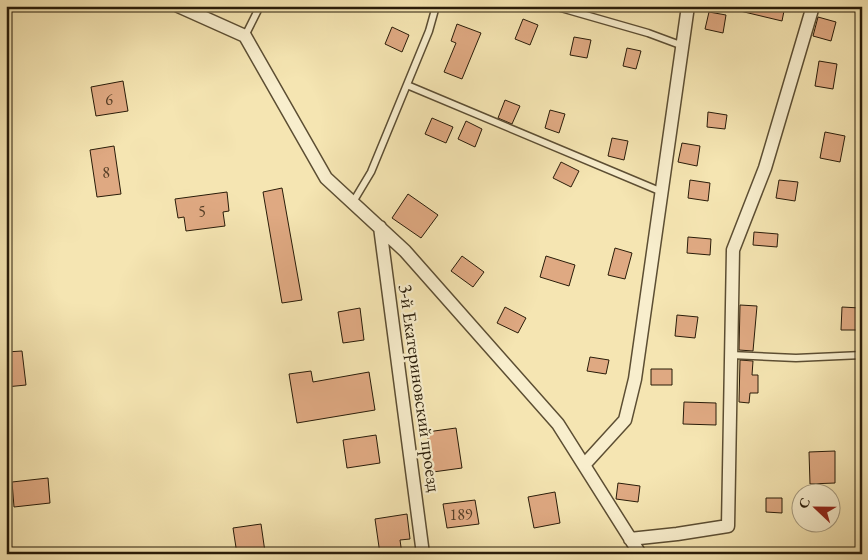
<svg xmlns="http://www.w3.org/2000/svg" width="868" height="560" font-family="'EB Garamond',serif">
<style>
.building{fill:#dfa982;stroke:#291c09}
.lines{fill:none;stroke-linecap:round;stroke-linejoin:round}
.lane-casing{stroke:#5c4e33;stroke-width:9}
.street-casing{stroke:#5c4e33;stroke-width:15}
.lane{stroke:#f8eecd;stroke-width:6}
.street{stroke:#f8eecd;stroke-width:12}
.labels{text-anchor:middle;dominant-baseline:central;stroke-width:4.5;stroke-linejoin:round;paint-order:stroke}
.number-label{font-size:16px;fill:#563f27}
.street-label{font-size:19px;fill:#291c09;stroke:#f8eecd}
</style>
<rect width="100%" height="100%" fill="#f5e5b2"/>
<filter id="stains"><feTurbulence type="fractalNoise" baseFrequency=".004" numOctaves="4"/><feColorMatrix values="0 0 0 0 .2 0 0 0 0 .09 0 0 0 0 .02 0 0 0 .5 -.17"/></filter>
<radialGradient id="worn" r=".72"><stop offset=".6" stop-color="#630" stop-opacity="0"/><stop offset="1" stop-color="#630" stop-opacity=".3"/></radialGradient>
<path class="building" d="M741 6H785L782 21 740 11Z
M709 12 726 15 723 33 705 29Z
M818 17 836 22 831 41 813 36Z
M523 19 538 25 530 45 515 39Z
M457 24 481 33 462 79 444 72 456 43 451 41Z
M392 27 409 35 402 52 385 44Z
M574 37 591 40 587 58 570 55Z
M627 48 641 51 636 69 623 66Z
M819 61 837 64 833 89 815 86Z
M123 81 128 111 96 116 91 87Z
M505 100 520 106 512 124 498 118Z
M550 110 565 114 559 133 545 128Z
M708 112 727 115 725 129 707 127Z
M432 118 453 127 446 143 425 134Z
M466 121 482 129 475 147 458 139Z
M825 132 845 136 840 162 820 158Z
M612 138 628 141 624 160 608 156Z
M682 143 700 146 697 166 678 162Z
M114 146 121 194 97 197 90 150Z
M561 162 579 171 571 187 553 178Z
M690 180 710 183 708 201 688 198Z
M779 180 798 182 795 201 776 198Z
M282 188 302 300 282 303 263 192Z
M227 192 229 211 223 212 225 226 186 231 184 217 178 218 175 199Z
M408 194 438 215 421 238 392 218Z
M754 232 778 234 777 247 753 245Z
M688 237 711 239 710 255 687 253Z
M615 248 632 253 625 279 608 275Z
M462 256 484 272 473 287 451 271Z
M546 256 575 265 569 286 540 277Z
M740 305 757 306 753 351 739 350Z
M505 307 526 318 518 333 497 323Z
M842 307 860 308V330H841Z
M360 308 364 340 343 343 338 312Z
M677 315 698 317 695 338 675 336Z
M22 351 26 385 6 387V352Z
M590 357 609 360 606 374 587 371Z
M740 360 753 361 752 375H758V393H750L749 403 739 402Z
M651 369H672V385H651Z
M311 371 313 382 369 372 375 410 297 423 289 374Z
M684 402 716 403V425L683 424Z
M456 428 462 468 433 472 427 432Z
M376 435 380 463 347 468 343 440Z
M835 451V483L810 484 809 452Z
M48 478 50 503 14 507 12 482Z
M618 483 640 486 638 502 616 499Z
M555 492 560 523 534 528 528 497Z
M766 498H782V513L766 512Z
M475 500 479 524 447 528 443 504Z
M407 514 410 539 400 540 402 554H380L375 519Z
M261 524 265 552 237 554 233 528Z"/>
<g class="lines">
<g class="lane-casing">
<path id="lane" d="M554 6 648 33 683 46
M245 36 260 6
M407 85 662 192
M353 202 371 172 429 31 436 6
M731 355 796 358 862 355"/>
</g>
<g class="street-casing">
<path id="street" d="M178 6 245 36 326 178 405 251 558 424 640 554
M380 227 423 554
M584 465 625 420 635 379 688 6
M630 539 677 534 728 526 733 250 765 168 813 6"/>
</g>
<use href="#lane" class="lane"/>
<use href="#street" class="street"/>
</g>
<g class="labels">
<g class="number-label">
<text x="109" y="99">6</text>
<text x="106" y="172">8</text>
<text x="202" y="211">5</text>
<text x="461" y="514">189</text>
</g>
<g class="street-label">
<text transform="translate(420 388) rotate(82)">3-й Екатериновский проезд</text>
</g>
</g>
<rect width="868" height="560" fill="none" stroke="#f5e5b2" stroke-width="25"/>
<rect x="8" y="8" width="853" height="545" fill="none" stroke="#291c09" stroke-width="2.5"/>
<rect x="12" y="12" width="843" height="535" fill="none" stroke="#291c09"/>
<g transform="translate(816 508) rotate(292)"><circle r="24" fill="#f8eecd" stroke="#a59a7f"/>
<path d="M0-4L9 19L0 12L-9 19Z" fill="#8f2418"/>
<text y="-8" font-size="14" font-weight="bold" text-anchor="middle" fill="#291c09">С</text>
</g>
<rect width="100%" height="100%" filter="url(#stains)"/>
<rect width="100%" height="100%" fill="url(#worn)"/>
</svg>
